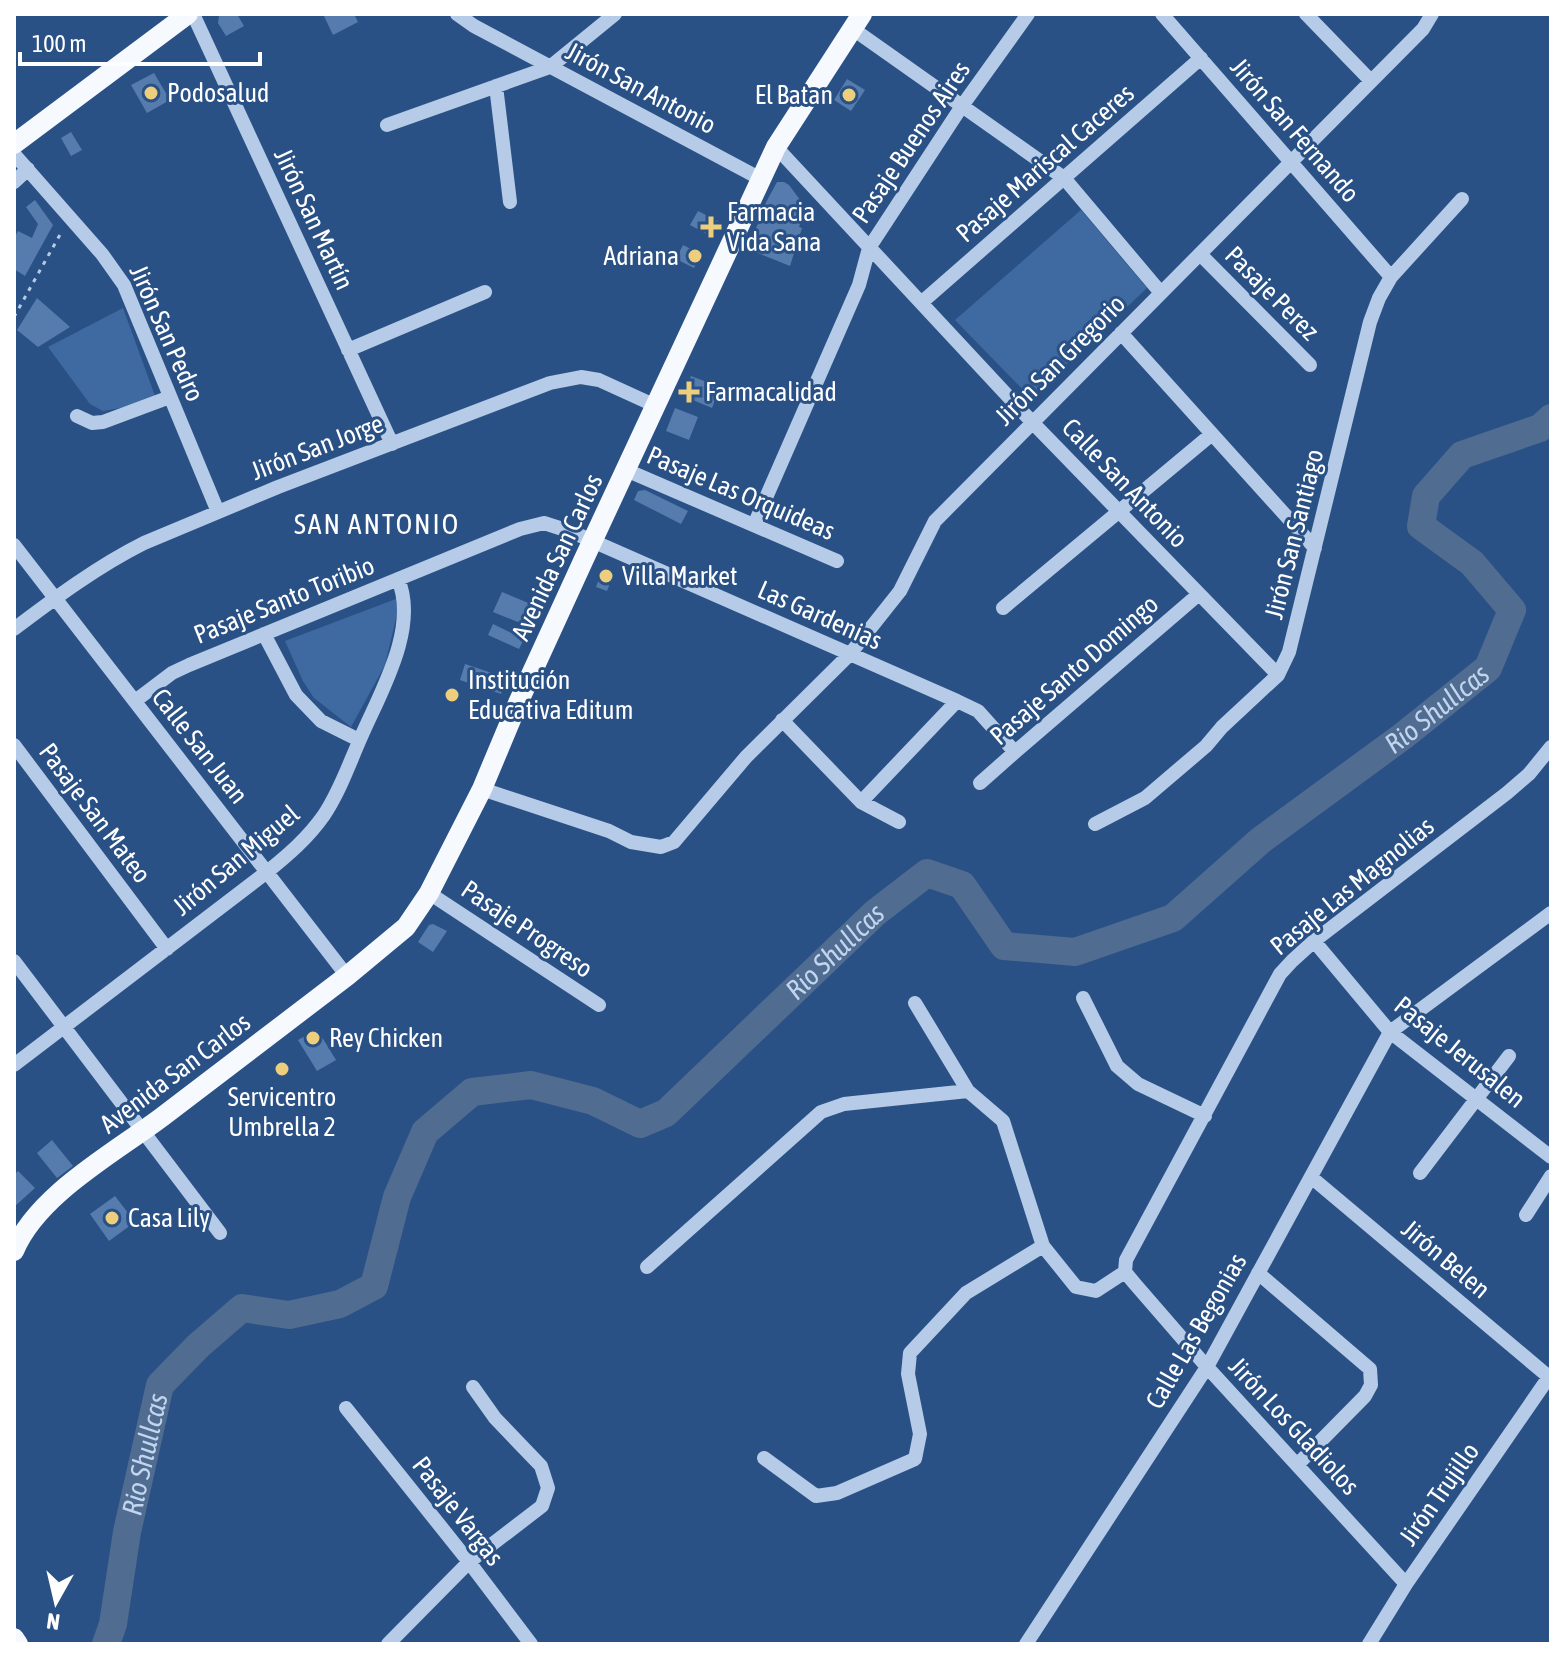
<svg xmlns="http://www.w3.org/2000/svg" width="1565" height="1658" font-family="'Asap Condensed',sans-serif">
<style>
.green{fill:#3f6aa1}
.lines{fill:none;stroke-linecap:round;stroke-linejoin:round}
.river{stroke:#516c91;stroke-width:28}
.building{fill:#567cae}
.path{stroke:#b5cbe7;stroke-width:3;stroke-dasharray:4 6;stroke-linecap:butt}
.minor{stroke:#b5cbe7;stroke-width:14}
.major{stroke:#f6f9fe;stroke-width:20}
.poi-dot{fill:#edce7d;stroke:#2a5185;stroke-width:3}
.labels{text-anchor:middle;dominant-baseline:central;stroke-width:6;stroke-linejoin:round;paint-order:stroke}
.street-label{font-size:26px;fill:#fff;stroke:#2a5185}
.poi-label{font-size:26px;fill:#fff;stroke:#2a5185;text-anchor:start}
.neighbourhood-label{font-size:28px;letter-spacing:2px;fill:#fff;stroke:#2a5185}
.water-label{font-size:28px;font-style:italic;fill:#c1d5ee;stroke:#2a5185}
</style>
<rect width="100%" height="100%" fill="#2a5185"/>
<path class="green" d="M1081 210 1147 288 1031 398 955 320Z
M123 308 155 396 126 407 103 411 90 404 48 347Z
M401 597 385 665 351 727 314 698 303 681 285 641Z"/>
<g class="lines">
<path class="river" id="s1" d="M106 1644 113 1624 127 1532 160 1385 198 1346 242 1308 289 1315 340 1304 374 1286 397 1197 425 1132 472 1092 531 1085 593 1101 640 1124 666 1113 875 913 927 873 962 885 1004 946 1075 952 1173 918 1261 840 1403 736 1488 668 1512 610 1472 563 1421 526 1426 496 1462 455 1540 428 1551 418"/>
</g>
<path class="building" d="M221 14H237L244 26 226 36 218 23 219 16Z
M323 14H354L358 22 333 35Z
M154 73 170 100 147 113 131 85Z
M847 79 865 90 851 111 834 100Z
M71 132 82 150 71 156 61 138Z
M777 182H784L789 185 806 208 799 227 802 228 790 266 748 249 751 242 750 241 763 213V208Z
M35 200 53 225 25 276 14 269V238L18 231 32 238 38 224 26 207Z
M698 211 718 221 710 236 690 225Z
M683 245 701 254 694 268 676 259Z
M37 298 70 327 38 347 17 330Z
M691 376 720 387 712 408 683 396Z
M675 408 698 417 689 440 666 431Z
M645 490 688 511 681 524 634 500 638 491Z
M608 570 614 573 607 591 596 587 601 574Z
M502 592 538 607 530 627 493 612Z
M493 624 524 639 519 649 488 635Z
M465 664 507 678 501 694 460 680Z
M433 924 447 931 433 952 418 942 429 925Z
M317 1029 336 1060 317 1071 298 1040Z
M52 1140 73 1166 57 1178 37 1153Z
M18 1171 35 1188 14 1207V1175Z
M115 1196 135 1222 109 1241 90 1214Z"/>
<g class="lines">
<path class="path" d="M14 317 62 231"/>
<path class="minor" d="M193 14 392 444
M457 14 474 26 761 179
M1162 14 1391 277
M1306 14 1371 81
M853 29 1064 178 1161 293
M496 86 510 202
M387 125 550 67 615 14
M776 147 1032 422 1278 675
M14 154 102 254 124 285 218 512
M14 182 28 169
M1200 254 1310 365
M921 303 1201 58
M1121 333 1315 548
M348 350 485 292
M77 416 92 423 103 422 170 397
M626 470 837 561
M754 525 859 285 869 248 962 106 1028 14
M14 545 347 976
M1003 608 1212 434
M14 629C55 598 98 566 144 543L278 487 550 383 581 377 599 380 656 406
M264 634 296 695 321 721 359 740
M135 701 172 673 189 665 520 529 544 523 572 532 957 701 978 711 1015 752
M782 720 861 802 899 822
M14 745 167 949
M980 783 1015 752 1199 594
M482 789 609 831 631 842 661 847 674 842 746 757 850 654 900 591 935 521 1423 29 1432 14
M861 802 957 701
M1095 824 1145 798 1206 746 1222 727 1278 675 1289 652 1370 322 1379 298 1391 277 1462 199
M429 893 599 1005
M1314 941 1390 1032 1551 1157
M14 961 220 1233
M1083 998 1117 1066 1138 1084 1205 1116
M915 1003 968 1091 1003 1121 1043 1246 1076 1287 1096 1291 1125 1272
M14 1065 267 872C288 855 308 838 324 815 340 791 349 764 361 737 380 693 419 628 398 579
M1420 1173 1509 1056
M1311 1177 1549 1377
M1526 1215 1551 1176
M647 1267 821 1112 844 1104 968 1091
M1258 1273 1370 1369 1371 1385 1365 1396 1297 1465
M346 1408 469 1562 531 1644
M764 1458 816 1496 837 1493 915 1459 920 1434 908 1374 910 1353 966 1293 1043 1246
M1406 1584 1207 1367 1135 1284 1125 1272 1126 1260 1280 974 1292 961 1314 941 1507 793 1529 774 1551 747
M388 1644 469 1562 542 1506 548 1488 541 1466 495 1418 473 1387
M1026 1644 1207 1367 1390 1032 1551 913
M1369 1644 1406 1584 1551 1374"/>
<path class="major" d="M14 144 188 14
M14 1251C37 1195 114 1153 162 1117 223 1070 285 1023 347 976L406 927 429 893 482 789 518 703 584 559 776 147 862 14
M14 1638 18 1644"/>
</g>
<g class="poi-dot">
<circle cx="151" cy="93" r="8"/>
<circle cx="849" cy="95" r="8"/>
<path d="M707 215h8v8h8v8h-8v8h-8v-8h-8v-8h8z"/>
<circle cx="695" cy="256" r="8"/>
<path d="M685 380h8v8h8v8h-8v8h-8v-8h-8v-8h8z"/>
<circle cx="606" cy="576" r="8"/>
<circle cx="452" cy="695" r="8"/>
<circle cx="313" cy="1038" r="8"/>
<circle cx="282" cy="1069" r="8"/>
<circle cx="112" cy="1218" r="8"/>
</g>
<g class="labels">
<g class="street-label">
<text transform="translate(641 88) rotate(28)">Jirón San Antonio</text>
<text transform="translate(1295 130) rotate(49)">Jirón San Fernando</text>
<text transform="translate(911 142) rotate(-56)">Pasaje Buenos Aires</text>
<text transform="translate(1045 163) rotate(-41)">Pasaje Mariscal Caceres</text>
<text transform="translate(314 219) rotate(65)">Jirón San Martín</text>
<text transform="translate(1272 293) rotate(45)">Pasaje Perez</text>
<text transform="translate(167 333) rotate(66)">Jirón San Pedro</text>
<text transform="translate(1060 360) rotate(-45)">Jirón San Gregorio</text>
<text transform="translate(317 447) rotate(-21)">Jirón San Jorge</text>
<text transform="translate(1125 483) rotate(46)">Calle San Antonio</text>
<text transform="translate(741 493) rotate(23)">Pasaje Las Orquideas</text>
<text transform="translate(1294 534) rotate(-76)">Jirón San Santiago</text>
<text transform="translate(557 557) rotate(-65)">Avenida San Carlos</text>
<text transform="translate(284 600) rotate(-22)">Pasaje Santo Toribio</text>
<text transform="translate(820 615) rotate(24)">Las Gardenias</text>
<text transform="translate(1074 670) rotate(-41)">Pasaje Santo Domingo</text>
<text transform="translate(200 746) rotate(52)">Calle San Juan</text>
<text transform="translate(95 813) rotate(53)">Pasaje San Mateo</text>
<text transform="translate(236 860) rotate(-40)">Jirón San Miguel</text>
<text transform="translate(1352 886) rotate(-39)">Pasaje Las Magnolias</text>
<text transform="translate(527 929) rotate(34)">Pasaje Progreso</text>
<text transform="translate(1460 1052) rotate(39)">Pasaje Jerusalen</text>
<text transform="translate(175 1073) rotate(-37)">Avenida San Carlos</text>
<text transform="translate(1446 1259) rotate(40)">Jirón Belen</text>
<text transform="translate(1196 1331) rotate(-60)">Calle Las Begonias</text>
<text transform="translate(1294 1426) rotate(47)">Jirón Los Gladiolos</text>
<text transform="translate(1439 1494) rotate(-55)">Jirón Trujillo</text>
<text transform="translate(458 1511) rotate(52)">Pasaje Vargas</text>
</g>
<g class="poi-label">
<text x="167" y="93">Podosalud</text>
<text x="833" y="95" text-anchor="end">El Batan</text>
<text x="727" y="212">Farmacia<tspan x="727" dy="30">Vida Sana</tspan></text>
<text x="679" y="256" text-anchor="end">Adriana</text>
<text x="705" y="392">Farmacalidad</text>
<text x="622" y="576">Villa Market</text>
<text x="468" y="680">Institución<tspan x="468" dy="30">Educativa Editum</tspan></text>
<text x="329" y="1038">Rey Chicken</text>
<text x="282" y="1097" text-anchor="middle">Servicentro<tspan x="282" dy="30">Umbrella 2</tspan></text>
<text x="128" y="1218">Casa Lily</text>
</g>
<g class="neighbourhood-label">
<text x="377" y="524">SAN ANTONIO</text>
</g>
<g class="water-label">
<text stroke="none"><textPath href="#s1" startOffset="1922">Rio Shullcas</textPath></text>
<text stroke="none"><textPath href="#s1" startOffset="1178">Rio Shullcas</textPath></text>
<text stroke="none"><textPath href="#s1" startOffset="194">Rio Shullcas</textPath></text>
</g>
</g>
<rect width="1565" height="1658" fill="none" stroke="#ffffff" stroke-width="32"/>
<g transform="translate(56 1602) rotate(188)" stroke="#2a5185" stroke-width="6" paint-order="stroke">
<path d="M0-6L14 30L0 20L-14 30Z" fill="#ffffff"/>
<text y="-12" font-size="22" font-weight="bold" text-anchor="middle" fill="#ffffff">N</text>
</g>
<path d="M20 52v12h240v-12" fill="none" stroke="#ffffff" stroke-width="4"/>
<text x="32" y="52" font-size="24" fill="#ffffff" stroke="#2a5185" stroke-width="6" paint-order="stroke">100 m</text>
</svg>
